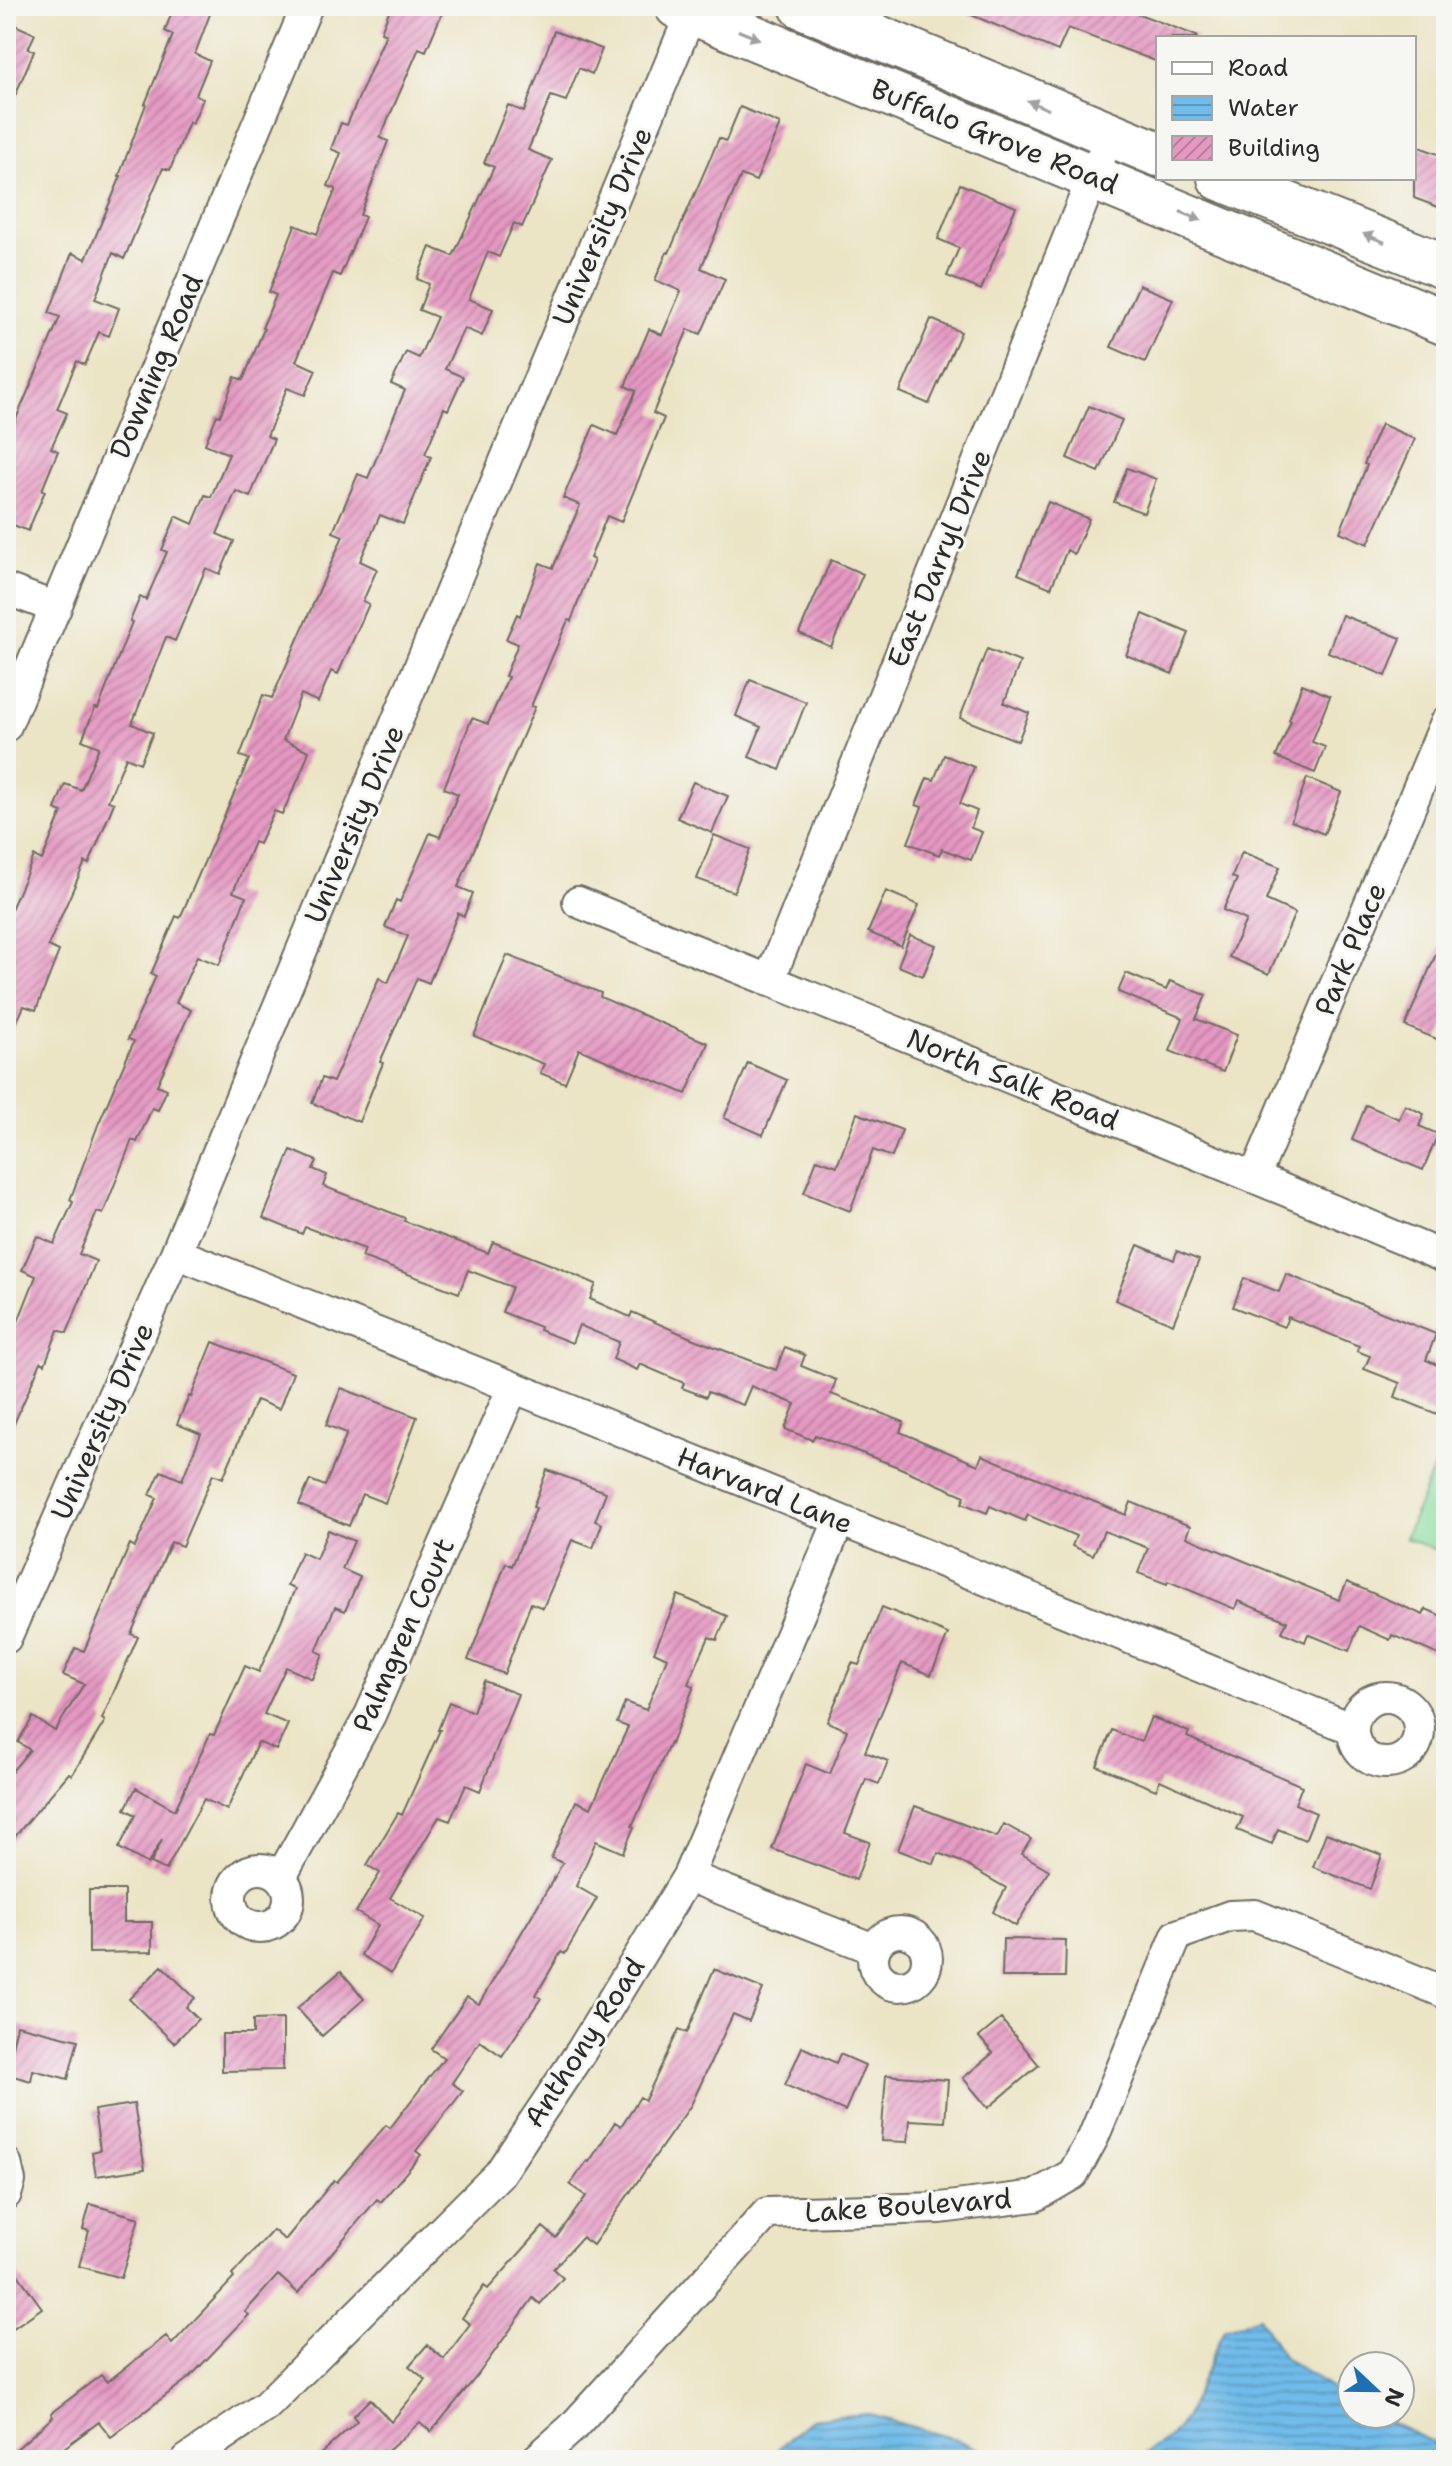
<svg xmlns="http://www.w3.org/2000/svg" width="1452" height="2466" font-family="'Shantell Sans',sans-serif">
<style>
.green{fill:#8adfa1;stroke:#5a8566;stroke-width:2}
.water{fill:url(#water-rules);stroke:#4e738a;stroke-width:2}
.building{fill:url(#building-hatch)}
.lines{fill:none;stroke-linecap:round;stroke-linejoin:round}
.minor-casing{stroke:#6e6c61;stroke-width:34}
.secondary-casing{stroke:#6e6c61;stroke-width:48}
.minor{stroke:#fff;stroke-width:30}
.secondary{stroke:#fff;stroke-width:44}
.oneway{fill:#a0a0a0}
.labels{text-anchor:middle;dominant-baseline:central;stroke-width:6;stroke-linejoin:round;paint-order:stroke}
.street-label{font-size:28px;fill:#2b2b2b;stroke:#f6f6f2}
</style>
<defs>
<pattern id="water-rules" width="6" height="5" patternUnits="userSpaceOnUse" patternTransform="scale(2)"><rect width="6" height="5" fill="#70bbe9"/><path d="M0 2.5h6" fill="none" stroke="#5c98bd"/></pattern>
<pattern id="building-hatch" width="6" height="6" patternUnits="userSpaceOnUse" patternTransform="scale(2)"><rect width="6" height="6" fill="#e598c2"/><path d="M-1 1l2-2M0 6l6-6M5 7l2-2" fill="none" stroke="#ba7c9e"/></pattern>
</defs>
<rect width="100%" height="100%" fill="#f6f6f2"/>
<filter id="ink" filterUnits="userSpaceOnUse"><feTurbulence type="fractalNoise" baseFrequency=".0125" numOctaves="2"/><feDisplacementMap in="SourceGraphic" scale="16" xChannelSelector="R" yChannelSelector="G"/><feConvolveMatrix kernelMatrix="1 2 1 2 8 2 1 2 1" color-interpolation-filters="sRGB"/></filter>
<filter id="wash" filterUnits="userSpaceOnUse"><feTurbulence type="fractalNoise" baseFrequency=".006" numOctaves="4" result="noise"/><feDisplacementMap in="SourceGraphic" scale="32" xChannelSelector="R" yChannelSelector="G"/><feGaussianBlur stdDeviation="1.8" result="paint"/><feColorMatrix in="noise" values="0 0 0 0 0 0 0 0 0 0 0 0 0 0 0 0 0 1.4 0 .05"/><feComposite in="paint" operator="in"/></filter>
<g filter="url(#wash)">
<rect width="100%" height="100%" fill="#ebe4c5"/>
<path class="green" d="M1446 1438V1555L1405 1538Z"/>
<path class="water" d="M1259 2317 1284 2358 1352 2402V2414H1371L1446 2448V2460H1135L1171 2436 1186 2417 1224 2329Z
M867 2414 955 2439 1003 2460H766L811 2419Z"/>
<g id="blocks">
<path class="building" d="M174 6H213L195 54 210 61 196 95 203 99 192 124 189 122 170 170 163 168 124 259 113 253 95 299 119 308 109 336 99 332 85 365 77 361 57 409 67 413 51 448 58 451 42 490 45 491 28 531 6 522V442L60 317 49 313 72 253 86 259 121 176H119L146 104H145L173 35 165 31Z
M391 6H445L426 51 419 48 380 138 388 141 360 215 365 217 340 276 333 273 296 361 316 370 305 395 287 388 267 436 274 439 250 497 236 491 217 534 234 541 220 574 206 568 175 641 166 637 132 724 153 733 140 763 126 757 108 801 114 803 89 864 85 862 48 946 59 951 36 1010 24 1006 6 1047V988L15 966 6 962V921L34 856 42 860 62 812 55 809 65 784 81 790 99 747 82 740 95 708 98 709 132 622 130 621 140 597 146 600 167 552 162 550 176 516 193 524 205 495 211 497 229 454 205 444 217 415 220 416 235 377 243 380 264 329 262 328 276 295 269 292 295 225 317 234 336 189 328 186 341 153 331 149 341 123 347 125 386 34 381 32Z
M950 6H1118L1197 36V38H1158V62L1068 28 1058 51Z
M6 21 35 34 28 49 34 51 6 117Z
M554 31 602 49 592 74 579 68 566 101 551 96 528 150 552 160 522 227 514 223 499 257 488 252 469 299 493 309 482 336 464 328 445 369 463 377 448 410 444 408 425 454 431 457 403 524 380 515 360 561 377 569 363 601 369 604 338 674 331 671 318 702 301 694 283 740 309 751 299 778 282 814 274 811 259 844 254 842 233 892 246 897 219 965 197 956 176 1003 191 1010 157 1085 167 1089 158 1110 152 1108 137 1142 132 1140 103 1214 97 1212 79 1254 96 1261 67 1333 58 1330 45 1364 41 1362 6 1442V1352L36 1276 22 1270 37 1236 54 1244 73 1202 70 1200 98 1125 134 1041 128 1039 156 976 151 974 176 916 180 918 249 759 240 756 263 695 272 698 343 536 333 532 358 474 368 478 405 390 391 384 406 352 419 358 437 317 419 310 429 284 417 279 430 247 453 256 494 167 484 163 508 105 524 112Z
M740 107 780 124 756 181 741 175 701 268 725 279 701 334 688 329 653 413 664 418 621 522 607 516 590 558 594 560 571 621 568 620 531 706 535 707 458 887 473 893 464 916 458 913 429 983 417 978 380 1062 383 1063 359 1122 312 1103 322 1078 333 1082 379 978 388 983 408 936 385 927 396 900 400 902 430 833 440 837 458 794 444 788 472 718 488 724 508 677 505 676 518 644 506 639 517 614 520 616 540 563 553 568 580 505 563 498 594 425 617 435 636 391 625 386 649 329 662 335 681 291 655 280 667 252 669 253 719 138 726 141Z
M1414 145 1446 157V210L1414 198Z
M960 184 1016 207 981 290 947 276 959 248 938 239Z
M1139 285 1173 299 1145 362 1111 347Z
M931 319 961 332 929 404 900 392Z
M1089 406 1122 420 1099 472 1067 458Z
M1381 424 1415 439 1368 544 1340 532 1367 465 1364 464Z
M1127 468 1156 479 1144 513 1114 502Z
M1048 502 1089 519 1074 554 1067 550 1051 588 1018 574Z
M831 560 863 574 831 647 799 633Z
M1143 614 1189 633 1172 674 1126 655Z
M1342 615 1401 638 1386 676 1328 652Z
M987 649 1020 662 1004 703 1029 713 1018 741 960 718Z
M750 680 806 702 780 770 749 757 761 727 736 716Z
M1302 684 1330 696 1312 742 1325 747 1315 773 1276 757 1291 721 1289 720Z
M944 755 974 767 960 804 977 811 971 828 982 832 971 860 942 849 939 855 908 843 922 807 916 805 927 778 934 780Z
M1307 778 1341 792 1324 834 1291 821Z
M693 782 728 796 712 833 677 818Z
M714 835 750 849 734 892 697 879Z
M1242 852 1280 867 1266 900 1295 913 1269 974 1229 957 1246 920 1223 910 1237 879 1232 877Z
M886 891 919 905 901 946 868 932Z
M1446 931V1023L1439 1040 1405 1026Z
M910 935 936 945 923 976 898 966Z
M507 955 601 993 600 997 708 1043 686 1094 579 1049 565 1083 540 1073 544 1064 474 1036Z
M1126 973 1166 990 1170 981 1206 995 1196 1019 1237 1035 1223 1072 1170 1051 1183 1018 1118 992Z
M748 1063 787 1080 763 1135 724 1118Z
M1366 1105 1399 1119 1405 1105 1424 1114 1419 1126 1438 1134 1423 1170 1352 1140Z
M857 1113 902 1130 892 1157 873 1150 850 1211 804 1193 817 1159 837 1166Z
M291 1150 317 1161 313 1169 327 1175 323 1186 405 1218 404 1221 488 1253 493 1242 552 1265 596 1284 590 1299 630 1317 632 1312 691 1338 776 1370 785 1347 805 1355 801 1366 836 1380 831 1394 904 1422 900 1432 978 1465 982 1455 1126 1515 1131 1502 1190 1526 1186 1537 1339 1600 1347 1582 1423 1615 1426 1609 1446 1618V1658L1392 1635 1390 1640 1359 1626 1349 1651 1308 1634 1305 1642 1282 1632 1287 1621 1238 1601 1235 1609 1168 1581 1167 1584 1138 1573 1148 1548 1104 1531 1093 1555 1072 1546 1076 1536 1028 1515 1025 1521 990 1506 987 1513 962 1503 965 1496 898 1467 815 1435 812 1440 785 1429 795 1404 751 1386 743 1405 708 1392 706 1397 682 1388 684 1383 640 1364 637 1370 613 1359 619 1342 579 1325 572 1343 539 1330 540 1327 502 1312 512 1287 468 1270 459 1293 362 1257 365 1249 305 1227 302 1234 263 1218Z
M1138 1245 1174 1260 1177 1251 1199 1260 1173 1324 1115 1300Z
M1286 1274 1436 1334 1426 1360 1446 1369V1391L1437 1414 1395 1397 1400 1383 1364 1369 1370 1356 1357 1351 1359 1346 1288 1317 1284 1327 1233 1307 1244 1278 1279 1292Z
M213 1342 293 1373 279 1409 256 1400 223 1478 213 1474 182 1546 171 1542 131 1634 138 1637 102 1719 105 1721 72 1775 69 1773 6 1847V1778L30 1750 18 1742 33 1717 55 1731 84 1684 63 1675 75 1648 84 1651 130 1544 135 1547 157 1498 150 1495 161 1471 182 1480 201 1434 177 1424 189 1396 191 1397Z
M341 1388 417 1417 385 1503 362 1494 349 1526 299 1505 310 1480 325 1486 347 1433 326 1425Z
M547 1470 606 1492 595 1521 602 1524 593 1548 572 1540 543 1608 531 1603 504 1674 468 1660 506 1563 512 1566 536 1508 533 1507Z
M328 1530 354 1541 342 1569 360 1577 345 1611 335 1607 316 1651 323 1654 312 1679 286 1667 264 1714 288 1724 276 1750 258 1742 227 1810 204 1799 166 1870 151 1863 162 1839 148 1864 119 1848 136 1815 125 1809 136 1788 175 1810 210 1734 214 1735 245 1666 259 1672 295 1589 287 1586 301 1552 316 1559Z
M678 1595 727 1616 717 1640 709 1637 688 1684 694 1686 671 1744 670 1743 632 1826 634 1827 623 1853 596 1841 576 1886 597 1898 565 1954 561 1952 536 1995 541 1998 502 2056 480 2041 452 2083 463 2091 416 2151 421 2155 381 2202 377 2199 298 2293 278 2275 245 2312 249 2315 190 2377 111 2437 99 2422 48 2460H6V2458L53 2417 51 2413 101 2375 107 2382 166 2336 172 2344 234 2278 232 2275 273 2230 285 2240 334 2180 337 2182 386 2125 390 2128 444 2058 431 2049 467 1997 479 2004 563 1863 551 1858 576 1801 591 1808 628 1727 617 1723 625 1702 646 1710 667 1658 654 1652Z
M882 1607 948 1634 931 1675 902 1663 865 1752 888 1761 879 1784 866 1779 845 1833 870 1842 856 1880 772 1849 806 1764 830 1774 847 1730 827 1722 852 1663 859 1665Z
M484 1681 518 1694 480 1791 466 1785 450 1821 439 1817 390 1898 425 1918 391 1973 361 1955 378 1925 356 1912 380 1873 367 1865 398 1813 402 1815 440 1730H438L449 1702 473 1712Z
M1151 1717 1189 1732 1187 1737 1302 1786 1295 1804 1316 1813 1305 1840 1278 1829 1272 1844 1237 1830 1243 1817 1160 1780 1156 1790 1097 1766 1112 1730 1141 1742Z
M915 1806 997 1837 1004 1824 1031 1839 1022 1854 1049 1870 1016 1926 993 1912 1006 1888 959 1861 938 1853 934 1864 898 1850Z
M1326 1833 1382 1855 1370 1889 1313 1867Z
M89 1890H124V1922H152V1952L89 1953Z
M1003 1939 1066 1940 1065 1977H1002Z
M162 1966 195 1998 186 2007 198 2019 174 2043 129 1999Z
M714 1969 763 1989 749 2021 733 2014 691 2105 593 2245 582 2237 553 2269 563 2278 540 2304 533 2298 477 2376 431 2432 420 2422 378 2460H314L357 2421 353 2416 370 2399 391 2422 426 2380 409 2366 427 2345 444 2359 470 2324 462 2318 484 2286 488 2289 543 2227 556 2238 586 2196 570 2185 587 2161 589 2162 615 2122 621 2126 640 2097 645 2100 679 2029 687 2033Z
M341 1971 364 1999 322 2036 297 2008Z
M283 2019V2070L222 2071V2034H253V2020Z
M1001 2019 1039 2065 988 2108 963 2078 993 2053 979 2037Z
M17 2025 78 2040 68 2079 33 2070 31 2081 6 2074Z
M802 2047 836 2063 840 2054 865 2065 845 2111 785 2085Z
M886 2075 948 2080 945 2122 910 2120 908 2142 881 2141Z
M134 2104 145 2169 96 2176 92 2152 100 2150 94 2110Z
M90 2204 139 2218 121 2278 79 2266 89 2231 83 2229Z
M6 2258 42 2308 6 2333Z"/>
</g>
</g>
<g filter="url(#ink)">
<use href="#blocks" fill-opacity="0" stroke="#6e6c61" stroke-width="2"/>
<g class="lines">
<g class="minor-casing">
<path id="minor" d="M6 589 56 608
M6 726 307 6
M578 902C867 1022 1159 1135 1446 1258
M769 981 1100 159
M1255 1176 1446 722
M176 1253 513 1387 1353 1729
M6 1638 176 1253 694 6
M1353 1730a33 33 0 1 1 66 0a33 33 0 1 1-66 0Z
M231 1898a29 29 0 1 1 58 0a29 29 0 1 1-58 0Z
M688 1876 874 1949
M281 1877 370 1715 513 1387
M873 1959a27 27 0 1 1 54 0a27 27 0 1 1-54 0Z
M6 2163 10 2181 6 2194
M187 2460 266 2406 499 2174 582 2050 688 1876 839 1521
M536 2460 572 2428 767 2213 940 2208 1035 2196 1073 2174 1093 2138 1177 1935 1230 1916 1255 1915 1446 1993"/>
</g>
<g class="secondary-casing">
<path id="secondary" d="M677 6 1446 323
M802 6 1158 154
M1220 178 1446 267"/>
</g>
<use href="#minor" class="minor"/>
<use href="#secondary" class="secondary"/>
</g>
<defs><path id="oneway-solid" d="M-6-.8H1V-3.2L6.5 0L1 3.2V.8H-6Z" transform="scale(2)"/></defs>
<g class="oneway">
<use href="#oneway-solid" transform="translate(749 35) rotate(22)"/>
<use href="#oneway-solid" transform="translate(1038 105) rotate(-157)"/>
<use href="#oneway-solid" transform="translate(1191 216) rotate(22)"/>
<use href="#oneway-solid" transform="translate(1374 238) rotate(-158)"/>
</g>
</g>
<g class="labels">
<g class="street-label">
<text transform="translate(995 136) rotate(22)">Buffalo Grove Road</text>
<text transform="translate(602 226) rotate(-67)">University Drive</text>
<text transform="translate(156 366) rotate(-67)">Downing Road</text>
<text transform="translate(939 558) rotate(-68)">East Darryl Drive</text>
<text transform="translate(354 824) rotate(-67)">University Drive</text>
<text transform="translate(1350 949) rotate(-67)">Park Place</text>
<text transform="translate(1013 1079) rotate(22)">North Salk Road</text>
<text transform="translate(102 1421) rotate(-66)">University Drive</text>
<text transform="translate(765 1490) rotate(22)">Harvard Lane</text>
<text transform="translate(403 1635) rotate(-66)">Palmgren Court</text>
<text transform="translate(584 2042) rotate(-57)">Anthony Road</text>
<text transform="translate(908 2205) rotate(-4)">Lake Boulevard</text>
</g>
</g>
<rect width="1452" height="2466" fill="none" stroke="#f6f6f2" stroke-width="32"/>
<rect x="1156" y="36" width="260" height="144" fill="#f6f6f2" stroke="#a5a5a2" stroke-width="2"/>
<rect x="1172" y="62" width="40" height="12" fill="#ffffff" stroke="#a5a5a2" stroke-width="2"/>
<text x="1228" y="76" font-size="24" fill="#2b2b2b">Road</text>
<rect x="1172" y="96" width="40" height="24" fill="url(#water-rules)" stroke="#a5a5a2" stroke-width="2"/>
<text x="1228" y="116" font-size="24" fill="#2b2b2b">Water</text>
<rect x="1172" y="136" width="40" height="24" fill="url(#building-hatch)" stroke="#a5a5a2" stroke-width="2"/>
<text x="1228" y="156" font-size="24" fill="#2b2b2b">Building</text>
<g transform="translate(1376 2390) rotate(112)"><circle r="38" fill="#f6f6f2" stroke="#a5a5a2" stroke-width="2"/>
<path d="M0-6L14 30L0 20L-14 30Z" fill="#1f6fb2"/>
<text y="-12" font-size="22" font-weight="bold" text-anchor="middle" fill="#2b2b2b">N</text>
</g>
</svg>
